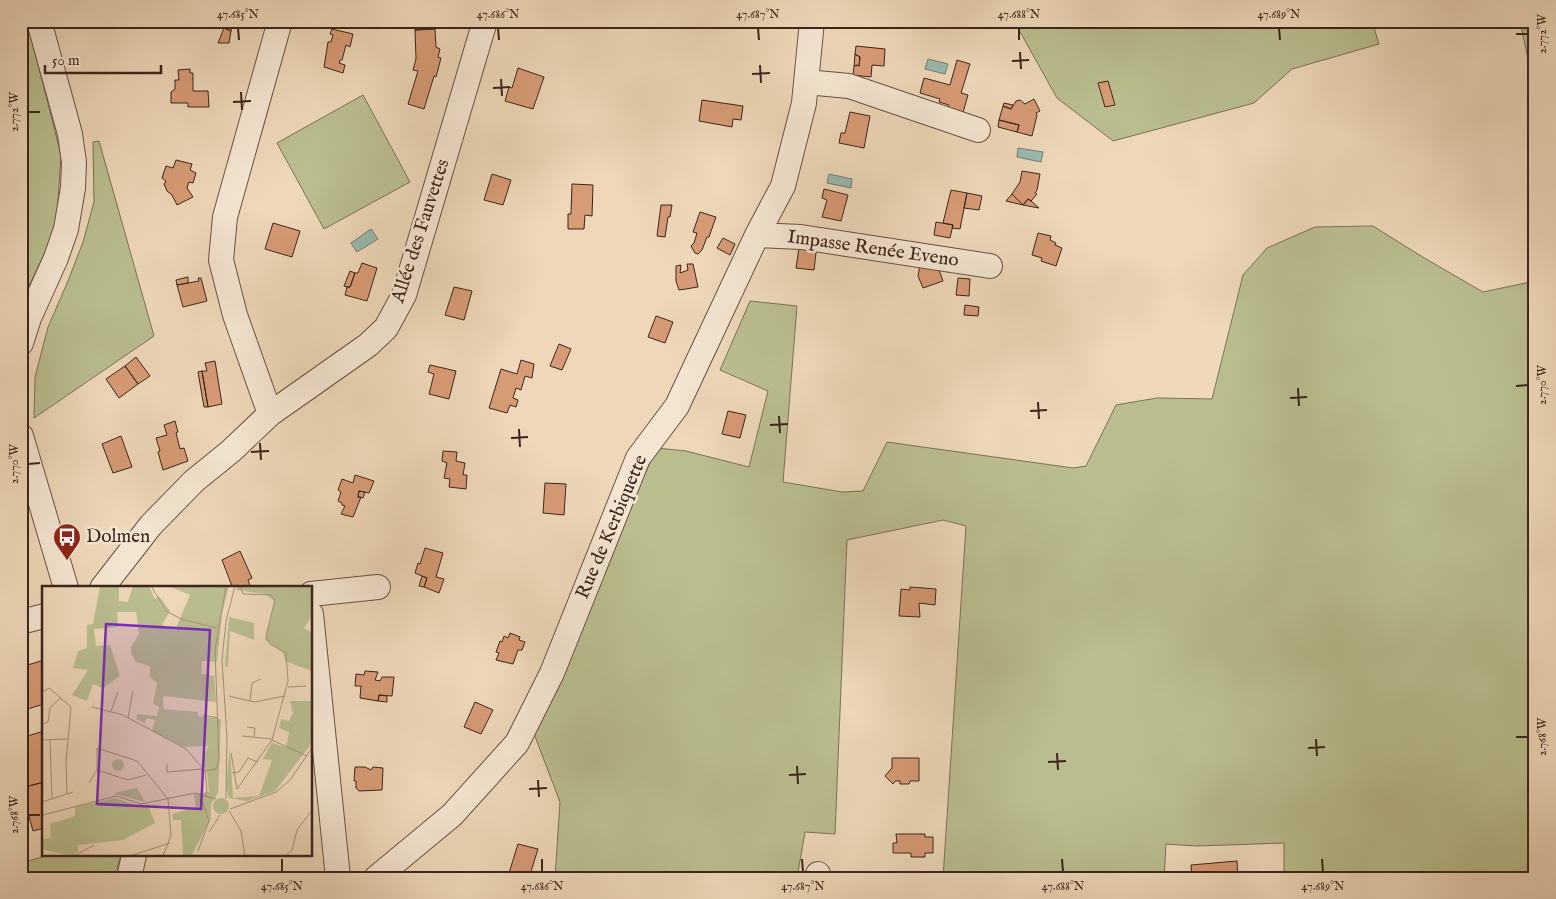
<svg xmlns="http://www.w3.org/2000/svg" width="1556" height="899" font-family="'IM FELL English',serif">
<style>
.green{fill:#babe8f;stroke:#7b7256}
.water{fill:#99bab0;stroke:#747e75}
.building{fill:#d79b76;stroke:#3c251c}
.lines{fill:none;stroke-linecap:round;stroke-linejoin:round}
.minor-casing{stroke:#685243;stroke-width:26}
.minor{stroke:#f4e6d2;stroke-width:24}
.ticks{fill:none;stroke:#3c251c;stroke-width:2}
.labels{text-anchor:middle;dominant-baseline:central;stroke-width:5;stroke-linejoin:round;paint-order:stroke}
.street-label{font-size:19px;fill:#3c251c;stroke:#f4e6d2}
.poi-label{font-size:19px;fill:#3c251c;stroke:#f4e6d2;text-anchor:start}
.inset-road{fill:none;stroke:#a7907a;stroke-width:1}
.view{fill:#7b2cbf;fill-opacity:0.15;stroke:#7b2cbf;stroke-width:2.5}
.inset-edge{fill:none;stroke:#3c251c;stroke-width:2.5}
.neatline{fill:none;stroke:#3c251c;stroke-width:2}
.ticks-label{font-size:12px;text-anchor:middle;fill:#3c251c}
</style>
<rect width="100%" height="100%" fill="#eed8b9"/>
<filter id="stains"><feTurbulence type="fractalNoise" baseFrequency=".004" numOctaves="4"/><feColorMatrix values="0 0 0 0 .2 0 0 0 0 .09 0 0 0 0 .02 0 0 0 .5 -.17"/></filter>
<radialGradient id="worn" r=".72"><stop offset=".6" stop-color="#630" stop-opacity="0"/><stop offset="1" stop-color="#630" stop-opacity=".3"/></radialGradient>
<path class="green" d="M21 21H27L61 155 56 230 21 302Z
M1014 21H1372L1379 44 1292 69 1254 103 1113 141 1057 98Z
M1520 21H1535V93Z
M363 95 410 182 324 229 277 143Z
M99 141 154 336 34 418 35 377 48 327 68 281 83 242 94 202 93 142Z
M1373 226 1421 256 1483 292 1535 281V878H1284V843L1197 846 1166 844 1164 878H943L966 526 943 520 847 540 835 834 805 832 797 878H555L560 802 533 731 620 528 657 448 686 451 749 467 768 391 720 370 750 301 797 306 783 482 842 492 863 491 887 442 1073 468 1086 466 1116 405 1157 398 1212 399 1243 275 1267 248 1315 227Z
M49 855H121L117 868 121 878H21V863Z"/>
<path class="water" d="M928 59 948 64 945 74 925 69Z
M1018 148 1043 152 1041 162 1017 157Z
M829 174 852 179 851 188 827 183Z
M371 229 378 239 357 252 351 243Z"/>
<path class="building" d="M226 21H234L231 31 224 28Z
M435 22V29L415 30 414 23Z
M224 28 231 31 229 43H218Z
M332 29 353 34 350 47 346 45 342 60H340L339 63 345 65 343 73 324 67 328 42H331L333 35 330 34Z
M435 29 436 47 440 49 438 57 441 58 436 77 434 76 424 109 408 104 418 71 413 70 416 59 415 30Z
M856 46 885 49 884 66 872 65 871 77 853 75 854 67 856 65 859 66 860 57 855 54Z
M855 54 860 57 859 66 856 65 854 67Z
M957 60 970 64 961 93 968 95 962 116 947 112 949 105 939 102 940 99 920 93 924 78 950 85Z
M518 68 544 77 533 109 505 101 509 87 512 88Z
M190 69V73H193V91H208L209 107H188V103H171V92L175 89V80H179L178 70Z
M1108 81 1115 105 1105 107 1098 83Z
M1034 99 1040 111 1036 113 1037 115 1032 136 1017 132 1019 125 999 120 1003 106 1011 109 1016 101 1020 100 1025 104Z
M702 100 743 106 741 120 733 119 732 127 699 121Z
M1004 103 1013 105 1011 109 1003 106Z
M850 112 870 116 864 148 839 143 841 133H845Z
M999 120 1019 125 1017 132 998 127Z
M176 160 192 164 190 170 196 173 193 183 189 182 187 188 193 197 177 205 172 195 167 191 164 184 166 181 162 178 166 166 173 168Z
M1022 171 1040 174 1037 190 1035 193 1037 194 1031 201 1028 199 1023 205 1012 194 1020 182Z
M492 174 511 180 503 205 484 200Z
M572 184 593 185 592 216 585 215 584 229H568V214H571Z
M824 189 848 195 841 221 822 217 827 200 822 198Z
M951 190 967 193 960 229 952 228 953 225 943 223Z
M967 193 982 196 979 210 964 208Z
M1012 194 1023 205 1006 201Z
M1028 199 1031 201 1039 208 1023 205Z
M661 205H672L670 217H668L665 237 657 236Z
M700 212 716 217 709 237H707L702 250 698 254 695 253 691 246 694 243 697 233 693 232Z
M936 222 953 225 950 238 934 235Z
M273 223 300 231 292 257 265 249Z
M1038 233 1051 236 1050 240 1056 243 1055 245 1062 248 1056 266 1041 261 1042 258 1032 255Z
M723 238 735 244 730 255 717 248Z
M800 241 817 244 814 270 796 268Z
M921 258 939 266V270L943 281 923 288 918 276Z
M362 263 377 268 367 301 345 295 347 287H350L355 273H358Z
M687 264H693L698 287 679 290 676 281V266L681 265 680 273 688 270Z
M350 271 355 273 350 287H347L344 286Z
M188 277V283L177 285 176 280Z
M198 278H201L207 301 183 307 177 285 199 281Z
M958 278 970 279 969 296 956 295Z
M454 287 472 291 464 320 445 315Z
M965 305 979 307 978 316 964 315Z
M656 316 673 322 665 343 648 337Z
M559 344 571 349 562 370 550 366Z
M136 357 150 376 138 384 125 366Z
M521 360 534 364 532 378 525 376 521 390 516 388 513 398 518 400 516 407 510 405 507 413 489 408 501 369 517 374Z
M215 361 222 404 208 407 202 371H207L205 363Z
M430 365 456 371 449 399 429 394 434 374 428 372Z
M125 366 138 384 119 398 106 379Z
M202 371 208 407H204L198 372Z
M728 411 746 415 740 438 722 434Z
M175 421 178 432 176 433 180 449 184 448 188 461 163 470 158 452 160 451 156 438 167 435 164 425Z
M121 436 132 467 113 473 102 444Z
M443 451 457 452 456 461 465 463 463 475H467L466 489 449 487 450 479 444 478 447 463 442 461Z
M355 475 374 481 369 493 359 491 358 497H361L353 517 341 514 345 506 342 505V503L338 501 341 492 338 490 342 479 353 483Z
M545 483 566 484 564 515 543 513Z
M359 491 365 492 363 498 358 497Z
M425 548 443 553 436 577 444 579 439 593 424 587 427 578 415 573 418 563 420 564Z
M240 551 252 578 248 580 251 588H230L232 586 222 560Z
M422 576 427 578 424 587 419 586Z
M910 587 936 589 935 605 919 603 920 617 899 616 901 589 910 590Z
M510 633 520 637 519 640 525 642 522 650H518L513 664 496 660 499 653 496 652 500 641 502 642 504 636 508 638Z
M44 660V704L21 711V667Z
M365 671 378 672 375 680 380 681 382 677H394L392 696 379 695 378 701 360 698 361 686H355L356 674 364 675Z
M379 695 387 696V702L378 701Z
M475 702 493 710 481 734 464 727Z
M44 731V782L21 788V738Z
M892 758H919V781H910L909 784H900V781H895L893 784 885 776 892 768Z
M355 767H365L371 770 373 767 383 768 382 790 359 791 356 788V781H354Z
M44 782V828L33 831 21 788Z
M896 834H925V837H933V853H925V857H911V853H893V843H897Z
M518 844 538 849 529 878 509 873Z
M1237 861 1238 878H1192L1191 865Z"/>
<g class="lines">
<g class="minor-casing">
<path id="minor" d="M806 82 849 86 978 130
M757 235 801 237 990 266
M21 343 29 318 56 258 66 229 73 188 74 162 70 134 39 21
M270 414 235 315 221 260 225 217 280 21
M21 436 66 588
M102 588 151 525 194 481 231 451 270 414 368 345 386 328 404 295 485 21
M311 594 378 587
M311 614 338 878
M21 622 44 616
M129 878 134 855
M376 878 452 815 517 743 552 673 638 458 677 406 757 235 783 186 804 103 812 21
M817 878 818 874"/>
</g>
<use href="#minor" class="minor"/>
</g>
<path class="ticks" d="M238 28 239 40M498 28 499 40M758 28 759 40M1019 28V40M1279 28 1280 40M1516 34H1528M1020 52 1021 69M1012 61 1029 60M760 65 761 83M752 74 770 73M501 79 502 96M493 88 510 87M241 92 242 110M233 102 251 101M28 112H40M1516 386 1528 385M1298 388 1299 406M1290 398 1307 397M1038 402 1039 419M1030 411 1047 410M779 416 780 433M770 425 788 424M519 429 520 447M511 438 528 437M260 443 261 460M251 452 269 451M28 464 40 463M1516 737H1528M1316 739 1317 756M1308 748 1325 747M1057 753 1058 770M1048 762 1066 761M797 766 798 784M789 775 806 774M538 780 539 797M529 789 547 788M28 815H40M282 859V872M542 859V872M802 859 803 872M1062 859 1063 872M1322 859 1323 872"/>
<defs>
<g id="bus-pin" transform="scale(1.4375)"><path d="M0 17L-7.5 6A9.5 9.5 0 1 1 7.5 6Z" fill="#8f2418" stroke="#f4e6d2"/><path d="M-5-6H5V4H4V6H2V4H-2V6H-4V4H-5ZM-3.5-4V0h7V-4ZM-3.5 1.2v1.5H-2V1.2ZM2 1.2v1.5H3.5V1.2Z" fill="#fff"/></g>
</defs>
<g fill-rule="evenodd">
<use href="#bus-pin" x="67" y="537"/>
</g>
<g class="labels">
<g class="street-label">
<text transform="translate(421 231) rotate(-72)">Allée des Fauvettes</text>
<text transform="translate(873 249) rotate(8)">Impasse Renée Eveno</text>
<text transform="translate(612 527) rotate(-67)">Rue de Kerbiquette</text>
</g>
<g class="poi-label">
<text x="86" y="537">Dolmen</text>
</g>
</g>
<g transform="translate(42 586)">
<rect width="270" height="270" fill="#eed8b9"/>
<path d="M58 0H77V15L86 16 91 0H107L113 13 117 10 128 25 120 39 133 44 148 9 126 0H187L180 28 175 76 160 75 159 88 172 90 174 116 122 110 121 112 122 123 156 126V130L179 133 176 207 169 218V233L149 270H141L139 234H131L130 228 154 221 152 208 167 206 165 187 160 176 166 160 142 161 110 145 113 134 105 132 102 137 94 133 95 128 115 130 117 121 111 118 115 97 108 91V80L94 76 89 67V61L97 48 94 26H75L76 41 52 43 54 60 68 59 78 90 61 102 51 98 45 115 30 109 46 84 31 82 36 65 45 62V39L51 38ZM195 0H270V30L262 42 270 47V85L243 75 241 66 223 54 232 15 223 8 194 4ZM187 31 212 37V54L188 45 186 81 183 80ZM248 115H270V157L233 205 205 215 187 212 184 201 188 162 191 212 217 210 230 174 221 173 230 157 243 161 245 157 247 146 237 142 239 133 247 135 251 127ZM70 179a6 6 0 1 1 12 0a6 6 0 1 1-12 0ZM95 202 103 216 72 208V207ZM73 212 94 219H106L113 237 81 254 36 259V266L29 270 0 263 1 253 9 252 8 238 33 230V221ZM171 220a8 8 0 1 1 16 0a8 8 0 1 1-16 0Z" fill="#babe8f"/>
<path class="inset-road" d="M109 0 124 25 139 33 175 42M246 101 264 100M0 106 7 102 29 121 24 176 25 208M187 110 212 116 243 110M208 115 210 97 219 93M50 121 81 129 144 163 163 185 165 204 163 211M69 125 76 106M161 129 176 132M86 132 91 105M0 138 6 136 8 122 18 112M205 141 213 142 212 151M200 150 230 153M0 154 25 153M8 154 10 213M230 154 265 170M189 167 195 203 230 154 246 95 244 67 228 58 224 50 233 14 229 9 201 8 198 0M125 178V186L161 183M163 185 174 183 177 174 173 64 184 0M190 187 197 186 206 172 216 176M104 189 86 194 55 184V162L95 175 126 213M47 197 55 184M184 213 185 151 180 74 184 35 193 0M0 216 31 206M188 223 234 206 248 194 270 162M187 225 199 245 203 270M1 229 74 210 99 218 153 207 174 213M167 246 178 229M156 265 167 235 158 209M32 270 52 259M88 270 128 257M121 270 129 249 126 213M243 270 250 264 255 244 270 224"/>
<path class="view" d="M64 38 168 44 159 223 55 218Z"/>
<rect width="270" height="270" class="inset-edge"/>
</g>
<rect width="1556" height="899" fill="none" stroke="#eed8b9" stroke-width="55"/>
<path d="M45 65v8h116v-8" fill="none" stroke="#3c251c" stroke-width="2.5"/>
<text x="52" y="65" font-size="15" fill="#3c251c" stroke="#f4e6d2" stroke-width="4" paint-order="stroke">50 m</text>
<rect x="28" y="28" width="1500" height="844" class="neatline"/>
<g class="ticks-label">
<text x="238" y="18">47.685°N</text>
<text x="498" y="18">47.686°N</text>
<text x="758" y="18">47.687°N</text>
<text x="1019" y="18">47.688°N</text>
<text x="1279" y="18">47.689°N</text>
<text transform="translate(1542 34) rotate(-90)" y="4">2.772°W</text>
<text transform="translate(14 112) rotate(-90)" y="4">2.772°W</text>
<text transform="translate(1542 385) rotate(-90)" y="4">2.770°W</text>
<text transform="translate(14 464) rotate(-90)" y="4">2.770°W</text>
<text transform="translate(1542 737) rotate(-90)" y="4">2.768°W</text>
<text transform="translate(14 815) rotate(-90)" y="4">2.768°W</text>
<text x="282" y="890">47.685°N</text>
<text x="542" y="890">47.686°N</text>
<text x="803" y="890">47.687°N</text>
<text x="1063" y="890">47.688°N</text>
<text x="1323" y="890">47.689°N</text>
</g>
<rect width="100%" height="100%" filter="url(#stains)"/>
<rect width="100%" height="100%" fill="url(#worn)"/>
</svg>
